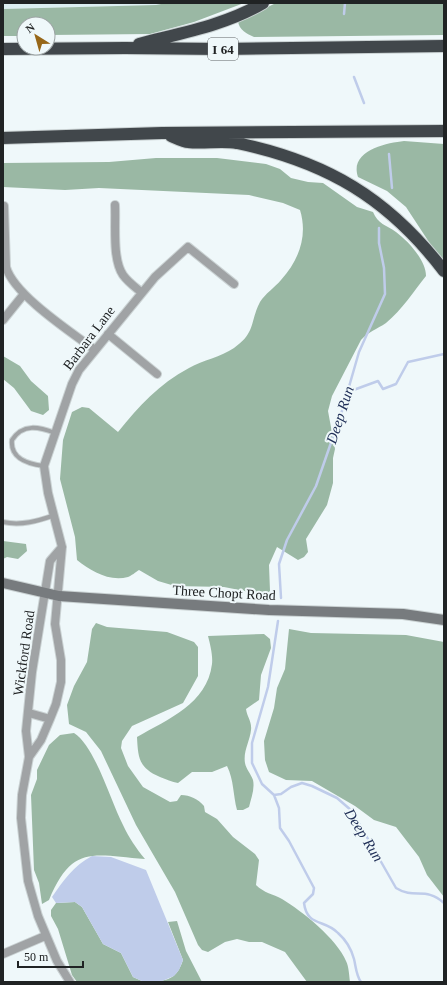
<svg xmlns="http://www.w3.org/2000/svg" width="447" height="985" font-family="Georgia,serif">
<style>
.built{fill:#dbeef1}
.forest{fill:#9ab8a4}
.water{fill:#bfccea}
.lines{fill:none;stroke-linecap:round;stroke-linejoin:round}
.stream{stroke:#bfccea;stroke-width:2.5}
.lane-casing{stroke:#cad2d3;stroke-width:6}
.street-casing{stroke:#cad2d3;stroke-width:10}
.secondary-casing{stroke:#cad2d3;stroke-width:12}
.highway-casing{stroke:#cad2d3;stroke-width:14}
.lane{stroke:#a0a3a5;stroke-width:4}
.street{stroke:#a0a3a5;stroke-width:8}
.secondary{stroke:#777b7e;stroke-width:10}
.highway{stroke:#41474b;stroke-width:12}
.labels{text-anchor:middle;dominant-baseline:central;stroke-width:4;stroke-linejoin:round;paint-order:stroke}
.shield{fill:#eff8fa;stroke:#5e6364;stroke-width:1}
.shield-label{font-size:13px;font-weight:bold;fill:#202324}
.street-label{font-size:14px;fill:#202324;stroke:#eff8fa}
.water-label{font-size:15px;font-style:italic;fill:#213058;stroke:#eff8fa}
</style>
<rect width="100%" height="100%" fill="#eff8fa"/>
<path class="built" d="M3 3H166L156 5 3 9Z"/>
<path class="forest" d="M166 3H244L194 22 150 34 48 35V24H24V36H3V9L156 5Z
M276 3H444V35L254 37C247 34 239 30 238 21Z
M404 141 444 144V265L406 207 387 191 358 177C349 151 386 143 404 141Z
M156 158H217L266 164 280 169 291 178 308 182 323 183 357 207 373 212C378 224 386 225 396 232 408 241 426 260 426 276 414 291 402 310 386 323 377 329 368 332 361 340L332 396 328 411 335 449 333 458V483L327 505 306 539 308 552 304 557 298 560 277 547 269 565 270 591 265 595 224 587 175 586 158 581 139 570C136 572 131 576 128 577 109 582 91 571 77 560L75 537 60 479 63 440 72 412 82 407 89 408 118 432C139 406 159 384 189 368 203 360 221 357 234 348 256 333 250 321 260 302 265 294 275 287 281 280 299 260 308 236 300 210L283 203 249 195 99 188 65 190 3 187V163L109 162Z
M3 356 20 366 31 381 48 396 49 410 43 415 31 411 14 388 3 379Z
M3 541 26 544 27 551 18 559 7 557 3 559Z
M96 623 107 627 167 632 194 642 198 647V676L183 703 132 726 122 741 121 748 128 766 143 787 170 802 177 801 181 795C190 795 198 799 204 806L205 812 217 819 233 837 255 854 259 860 256 885C264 893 273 894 282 899 302 911 337 939 346 961 349 967 349 975 350 982H307L285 952 262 942H249L237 939 225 942 208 952 202 950 198 945 175 892 136 825 101 751 86 732 69 724 67 705 74 686 87 662 92 629Z
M289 629 311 633 406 635 444 642V897L427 875 419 857 396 827 374 820 355 806 312 781 286 780 269 772 265 760 264 741 274 708 277 688 285 669Z
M264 634 270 639 271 648 261 675 259 700 246 709C247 717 252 721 251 730 250 741 243 751 245 763 246 769 251 774 253 780 255 789 251 798 249 807L243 810H237C233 795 234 780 227 766L212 772H192L178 783C172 782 166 779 160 777 139 768 138 758 137 737 168 719 207 704 212 664 213 655 210 644 208 636Z
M74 733C95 746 111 802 123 825 129 838 136 848 145 859 93 855 72 844 49 900L42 904 39 883 34 870 31 795 37 779V770L49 745 60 735Z
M75 902 82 907 103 944 121 953 133 977 144 982H77L72 975 58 929 51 916V910L56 903Z
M177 921 186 951 202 982H152C170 980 177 978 183 960L168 922Z"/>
<path class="water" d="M92 856 111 857 146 870 183 960 179 970 174 976 162 981 144 982 133 977 121 953 103 944 82 907 75 902 56 903 52 897C64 880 73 866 92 856Z"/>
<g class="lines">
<path class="stream" d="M344 14 345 3
M354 77 364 103
M389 154 392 188
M348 392 378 381 383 389 396 384 408 362 444 354
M281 598 279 564 287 540 316 486 342 411 359 352 385 294 384 268 379 243V228
M278 621 268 687 252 743V763L262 784 274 795 279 808 280 828 289 841 314 888 313 894 304 903C307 927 325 919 338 933 346 940 351 948 354 959 356 967 356 975 361 982
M274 795 281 794 291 787 302 783 312 786 337 798 352 811 396 888C415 900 425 886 444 903"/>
<g class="lane-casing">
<path id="lane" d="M44 466C28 464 10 459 12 440 23 423 39 427 55 433
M3 522C21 526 38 521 55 515"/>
</g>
<g class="street-casing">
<path id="street" d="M115 205C116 225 112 259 123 275 128 282 135 287 141 292
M4 206 6 267C14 295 71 332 95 350
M3 320 24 294
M108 334 157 374
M62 547 50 561 32 672 26 731 29 757 22 795 21 818 28 881 38 916 57 961 70 982
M29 713 50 719
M29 757 41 740 50 719 56 704 61 682V660L55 624 62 547 48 493 44 466 72 384 79 370 155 277 188 247 234 284
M3 954 45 936"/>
</g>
<g class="secondary-casing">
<path id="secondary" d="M3 583 59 596 269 610 403 614 444 620"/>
</g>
<g class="highway-casing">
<path id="highway" d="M139 44C181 33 226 25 263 3
M3 49 125 48 221 49 444 46
M171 136C176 138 183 142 188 142 204 144 221 140 237 143 327 162 388 198 444 271
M3 138 162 133 444 131"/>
</g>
<use href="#lane" class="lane"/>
<use href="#street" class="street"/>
<use href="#secondary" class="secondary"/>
<use href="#highway" class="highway"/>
</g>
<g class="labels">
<rect class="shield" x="208" y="38" width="30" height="22" rx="3"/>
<g class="shield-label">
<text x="223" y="49">I 64</text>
</g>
<g class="street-label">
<text transform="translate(89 338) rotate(-53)">Barbara Lane</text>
<text transform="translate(224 593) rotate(3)">Three Chopt Road</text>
<text transform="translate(24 653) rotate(-82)">Wickford Road</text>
</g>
<g class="water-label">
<text transform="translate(340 415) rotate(-72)">Deep Run</text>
<text transform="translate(364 835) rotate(58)">Deep Run</text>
</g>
</g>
<rect width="447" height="985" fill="none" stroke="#202324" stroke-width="8"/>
<g transform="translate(36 36) rotate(323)"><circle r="19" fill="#eff8fa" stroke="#9ca3a4"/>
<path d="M0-3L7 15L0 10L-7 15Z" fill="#976718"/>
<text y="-6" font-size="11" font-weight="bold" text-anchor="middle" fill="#202324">N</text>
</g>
<path d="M18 961v6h65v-6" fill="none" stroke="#202324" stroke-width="2"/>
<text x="24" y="961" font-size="12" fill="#202324" stroke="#eff8fa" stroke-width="3" paint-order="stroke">50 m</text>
</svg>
